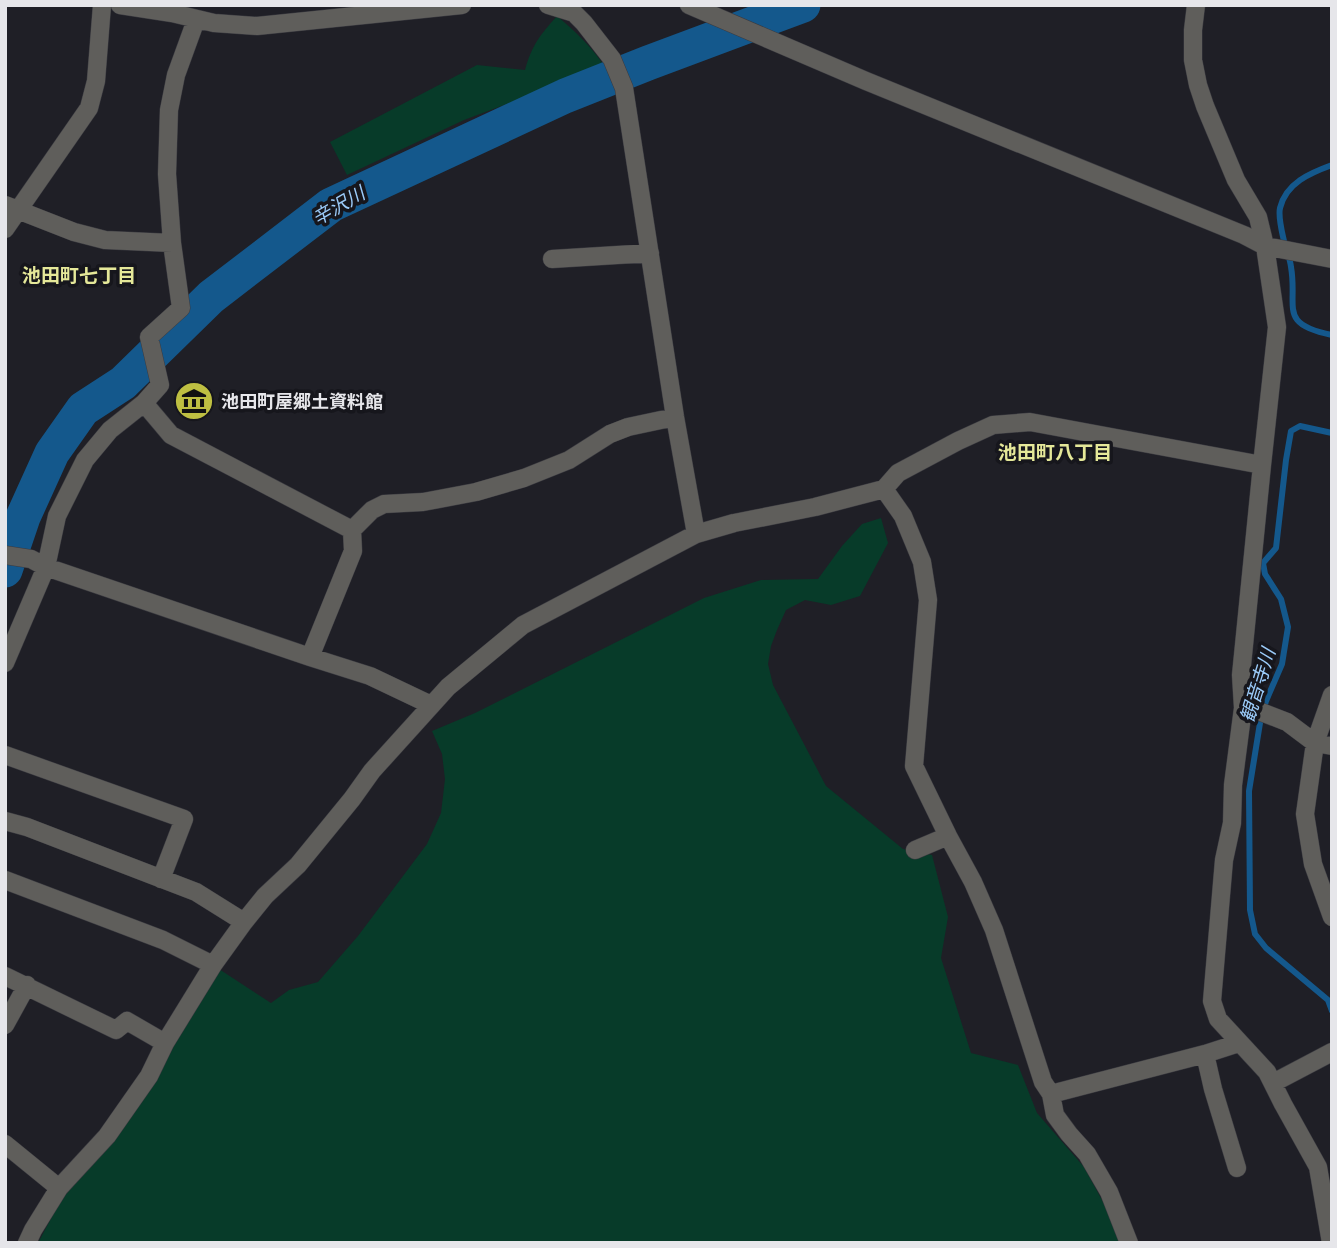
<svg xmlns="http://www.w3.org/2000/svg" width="1337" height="1248" font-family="Commissioner,'Noto Sans JP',sans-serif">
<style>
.green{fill:#073b29}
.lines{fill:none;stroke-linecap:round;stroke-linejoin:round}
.stream{stroke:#14588c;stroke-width:6}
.river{stroke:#14588c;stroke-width:35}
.minor-casing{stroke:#3b3b41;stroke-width:19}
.minor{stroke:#5f5e5b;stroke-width:18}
.labels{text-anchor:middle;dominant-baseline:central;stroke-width:7;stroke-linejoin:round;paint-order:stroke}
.poi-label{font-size:18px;font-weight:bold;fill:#e6e6ea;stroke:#16161c;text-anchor:start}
.water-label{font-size:19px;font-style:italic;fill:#9bcbf9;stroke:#16161c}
.neighbourhood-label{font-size:19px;font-weight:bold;fill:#e5e899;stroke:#16161c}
</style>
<rect width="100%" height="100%" fill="#1f1f26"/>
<path class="green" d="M557 16C575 31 592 47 605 67L464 120 347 175 330 142 477 65 525 70C532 45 540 35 557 16Z
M881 518 888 543 860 596 831 605 805 600 786 610 777 630 771 646 768 664 773 685 826 786 903 849 932 855 948 917 941 958 971 1053 1018 1065 1037 1113 1084 1167 1115 1224 1121 1243H38L64 1194 219 969 271 1003 289 990 318 982 358 936 427 844 441 813 445 779 442 754 432 731 475 713 704 598 761 580 818 579 842 546 862 524Z"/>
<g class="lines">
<path class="stream" d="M1332 165C1310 173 1286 183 1280 208 1278 217 1282 232 1284 241 1286 249 1290 258 1291 267 1298 307 1277 324 1332 335
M1332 433 1300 426 1291 431 1286 460 1276 548 1263 563 1265 574 1281 599 1288 627 1282 664 1266 701 1260 723 1249 791 1250 910 1255 934 1266 948 1328 1000 1332 1011"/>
<path class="river" d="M5 570 23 517 52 453 83 409 123 383 211 297 331 205 565 96 648 63 803 5"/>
<g class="minor-casing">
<path id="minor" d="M120 5 172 13 214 23 257 26 462 5
M548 5 574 13 584 23 612 59 624 88 675 417 696 534
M689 5 866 81 1244 235 1265 246 1332 259
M5 205 74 232 105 240 172 243
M5 229 89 108 96 81 102 5
M552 259 650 253
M144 403 160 385 149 337 181 308 172 243 167 174 169 110 176 75 196 20
M1262 465 1241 675 1243 708 1233 785 1232 823 1224 860 1212 1001 1218 1019 1267 1072 1283 1104 1318 1167 1331 1243
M884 489 903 516 922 562 928 600 914 766 948 836 973 882 994 930 1043 1082 1051 1094 1055 1115 1069 1134 1087 1154 1109 1192 1129 1243
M5 555 31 559 46 567 310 657 370 676 431 705
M310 657 353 551 352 530
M5 663 46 567 57 516 85 460 110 430 144 403 171 435 352 530 372 510 384 504 423 502 476 492 524 478 569 460 610 434 628 427 675 417
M1332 695 1315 743 1305 814 1313 864 1332 917
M1243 708 1256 710 1287 722 1315 743 1332 746
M5 755 184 819 161 879
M5 821 27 827 196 892 244 922
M915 850 948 836
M5 880 163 940 213 965
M5 976 116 1030 127 1021 165 1043
M5 1025 27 985
M1205 1054 1213 1089 1237 1168
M1273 1083 1332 1052
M1051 1094 1205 1054 1239 1043
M5 1144 59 1188
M27 1243 33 1230 59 1188 107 1136 149 1076 165 1043 213 965 244 922 265 896 298 865 352 799 372 771 448 687 523 625 696 534 734 523 815 507 884 489 898 473 958 441 993 425 1030 422 1262 465 1277 327 1265 246 1258 217 1236 180 1205 106 1198 85 1193 60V30L1196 5"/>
</g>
<use href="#minor" class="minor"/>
</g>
<defs>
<g id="museum-disc" transform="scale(2.0125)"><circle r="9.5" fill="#bebf42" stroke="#16161c"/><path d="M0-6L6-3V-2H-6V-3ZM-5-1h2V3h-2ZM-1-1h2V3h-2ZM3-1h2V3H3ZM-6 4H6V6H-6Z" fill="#111"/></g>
</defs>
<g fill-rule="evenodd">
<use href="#museum-disc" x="194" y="401"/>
</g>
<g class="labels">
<g class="poi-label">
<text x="221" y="401">池田町屋郷土資料館</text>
</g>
<g class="water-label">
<text transform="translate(338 205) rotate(-30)">辛沢川</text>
<text transform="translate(1257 685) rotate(-73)">観音寺川</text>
</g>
<g class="neighbourhood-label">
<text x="79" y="274">池田町七丁目</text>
<text x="1055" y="451">池田町八丁目</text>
</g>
</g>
<rect width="1337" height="1248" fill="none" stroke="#e6e6ea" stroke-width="14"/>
</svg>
